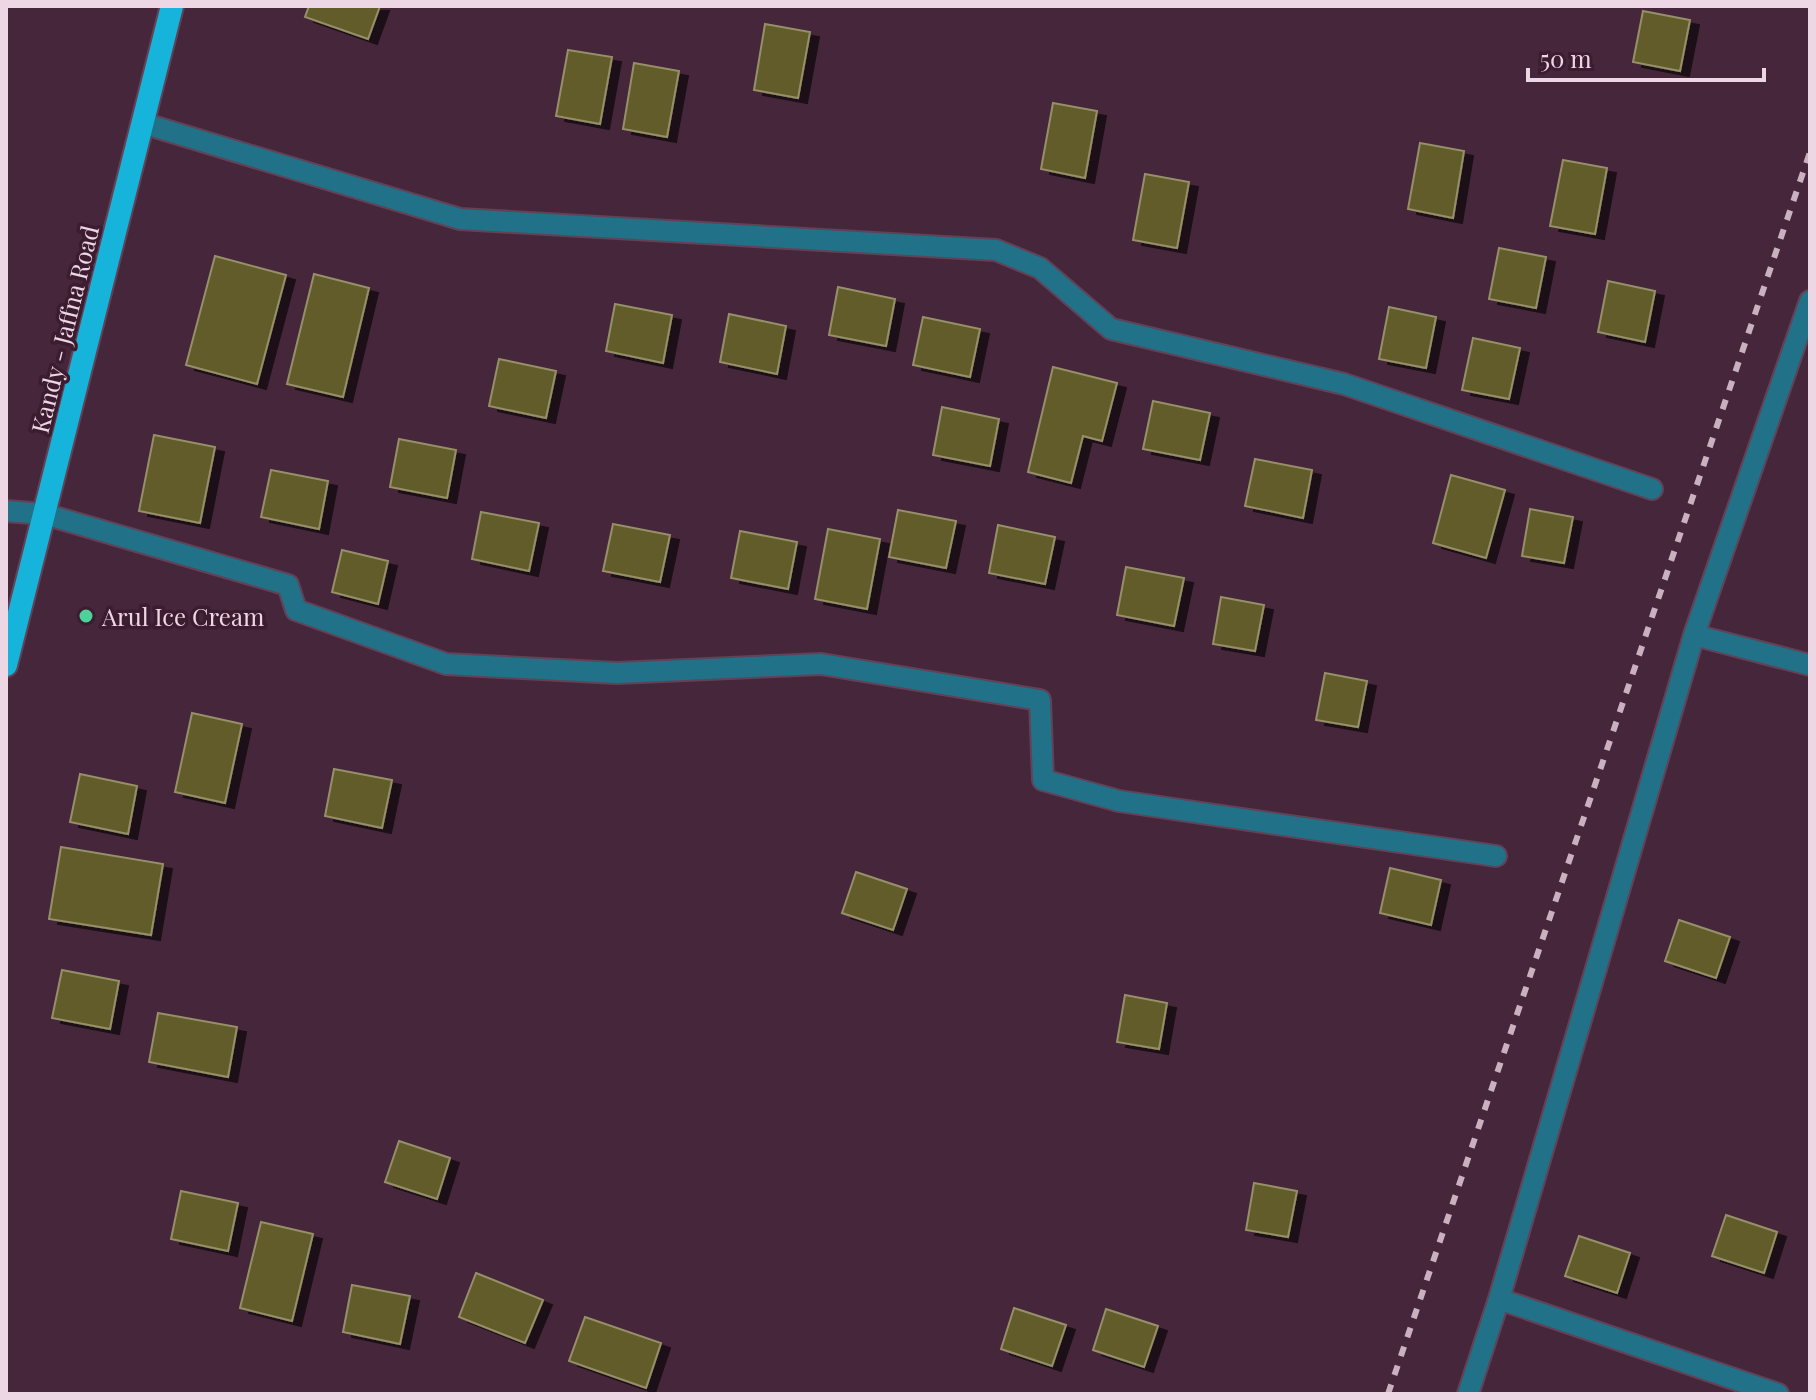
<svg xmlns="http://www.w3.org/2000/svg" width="1816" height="1400" font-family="'Playfair Display',serif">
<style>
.building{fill:#625b2c;stroke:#959067;stroke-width:2;filter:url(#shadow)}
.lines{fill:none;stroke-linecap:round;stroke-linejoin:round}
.minor-casing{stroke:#614256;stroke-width:24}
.trunk-casing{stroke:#614256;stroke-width:26}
.minor{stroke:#217188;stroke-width:20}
.trunk{stroke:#16b4db;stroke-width:22}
.rail{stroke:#c9b1c0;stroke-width:6;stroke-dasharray:10 10;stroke-linecap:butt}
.poi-dot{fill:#4dd39a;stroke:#3b1c30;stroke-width:3}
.labels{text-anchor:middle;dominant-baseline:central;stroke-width:7;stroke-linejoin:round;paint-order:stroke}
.street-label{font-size:24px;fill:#edd7e4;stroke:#3b1c30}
.poi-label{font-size:24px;fill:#edd7e4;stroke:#3b1c30;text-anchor:start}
</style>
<defs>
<filter id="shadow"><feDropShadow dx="9" dy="5" stdDeviation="0" flood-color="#0009"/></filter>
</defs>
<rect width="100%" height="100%" fill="#46263b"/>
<path class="building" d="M309 6H380L368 39 305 17Z
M1643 11 1690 20 1680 71 1633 62Z
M765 24 810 32 798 98 754 90Z
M568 50 612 57 600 124 556 116Z
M634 63 679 71 667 137 623 129Z
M1053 103 1097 111 1085 178 1041 169Z
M1420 143 1464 151 1453 218 1408 209Z
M1563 160 1607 168 1595 234 1550 226Z
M1145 174 1189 182 1177 248 1133 240Z
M1499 248 1546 257 1536 308 1489 299Z
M215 256 286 275 257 384 186 365Z
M314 274 369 288 343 397 287 384Z
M1608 281 1655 291 1645 342 1598 332Z
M838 287 895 299 886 346 829 335Z
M615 304 672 315 663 363 606 351Z
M1389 307 1436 317 1426 368 1379 359Z
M729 314 786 326 777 374 720 362Z
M923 317 980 329 970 377 913 365Z
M1473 338 1520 348 1509 399 1462 390Z
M499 359 556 371 546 418 489 406Z
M1053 367 1117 383 1102 441 1083 436 1071 483 1028 472Z
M1153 401 1210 413 1200 460 1143 449Z
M942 407 999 419 990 466 933 455Z
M154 435 215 447 200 523 139 511Z
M399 439 456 450 447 498 390 487Z
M1255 459 1312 470 1303 518 1245 506Z
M271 470 328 481 319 529 261 517Z
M1451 475 1505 490 1486 558 1433 543Z
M1530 509 1573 517 1564 563 1522 556Z
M898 510 956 521 946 568 889 557Z
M481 512 539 523 529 571 472 559Z
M613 524 670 535 660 582 603 571Z
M998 525 1055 537 1045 584 989 573Z
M828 529 880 539 867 609 815 599Z
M740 531 797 542 788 589 731 578Z
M342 550 388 561 378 604 332 592Z
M1126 567 1184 578 1174 626 1117 615Z
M1221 597 1264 605 1255 651 1213 644Z
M1325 673 1367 681 1358 727 1316 720Z
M192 713 242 724 225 803 175 792Z
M334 769 392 780 382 828 325 816Z
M80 774 137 786 128 834 70 822Z
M61 847 163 864 151 935 49 919Z
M1390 868 1441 880 1431 925 1380 913Z
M856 872 907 889 893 930 842 913Z
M1679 920 1730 937 1716 978 1665 961Z
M62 970 119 981 110 1029 52 1018Z
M1125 995 1167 1003 1159 1049 1117 1042Z
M158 1013 237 1027 228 1077 149 1062Z
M399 1141 450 1158 437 1199 385 1182Z
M1254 1183 1297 1191 1288 1237 1246 1230Z
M181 1191 238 1203 228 1251 171 1239Z
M1726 1215 1777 1232 1764 1273 1712 1256Z
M261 1222 313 1234 292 1321 240 1308Z
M1579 1236 1630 1253 1617 1293 1565 1276Z
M476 1273 543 1300 525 1343 459 1317Z
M352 1285 410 1296 400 1344 343 1332Z
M1014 1308 1066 1325 1052 1366 1001 1349Z
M1106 1309 1158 1326 1144 1367 1093 1350Z
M585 1317 661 1343 646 1388 569 1361Z"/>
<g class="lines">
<g class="minor-casing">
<path id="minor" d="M142 123 460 219 996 250 1040 268 1111 329 1344 384 1652 489
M6 511 44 514 288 585 296 610 446 664 617 673 821 664 1040 700 1043 780 1119 801 1496 856
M1694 635 1810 665
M1499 1299 1778 1394
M1468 1394 1499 1299 1694 635 1810 301"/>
</g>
<g class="trunk-casing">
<path id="trunk" d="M6 665 172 6"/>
</g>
<use href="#minor" class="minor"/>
<use href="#trunk" class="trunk"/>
<path class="rail" d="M1388 1394 1810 152"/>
</g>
<circle class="poi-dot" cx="86" cy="616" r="8"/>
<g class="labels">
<g class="street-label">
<text transform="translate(64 329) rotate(-76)">Kandy - Jaffna Road</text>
</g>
<g class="poi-label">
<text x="102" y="616">Arul Ice Cream</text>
</g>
</g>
<rect width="1816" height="1400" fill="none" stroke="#edd7e4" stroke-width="16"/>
<path d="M1528 68v12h236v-12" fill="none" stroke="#edd7e4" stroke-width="4"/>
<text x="1540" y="68" font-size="24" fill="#edd7e4" stroke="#3b1c30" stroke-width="6" paint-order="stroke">50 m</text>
</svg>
